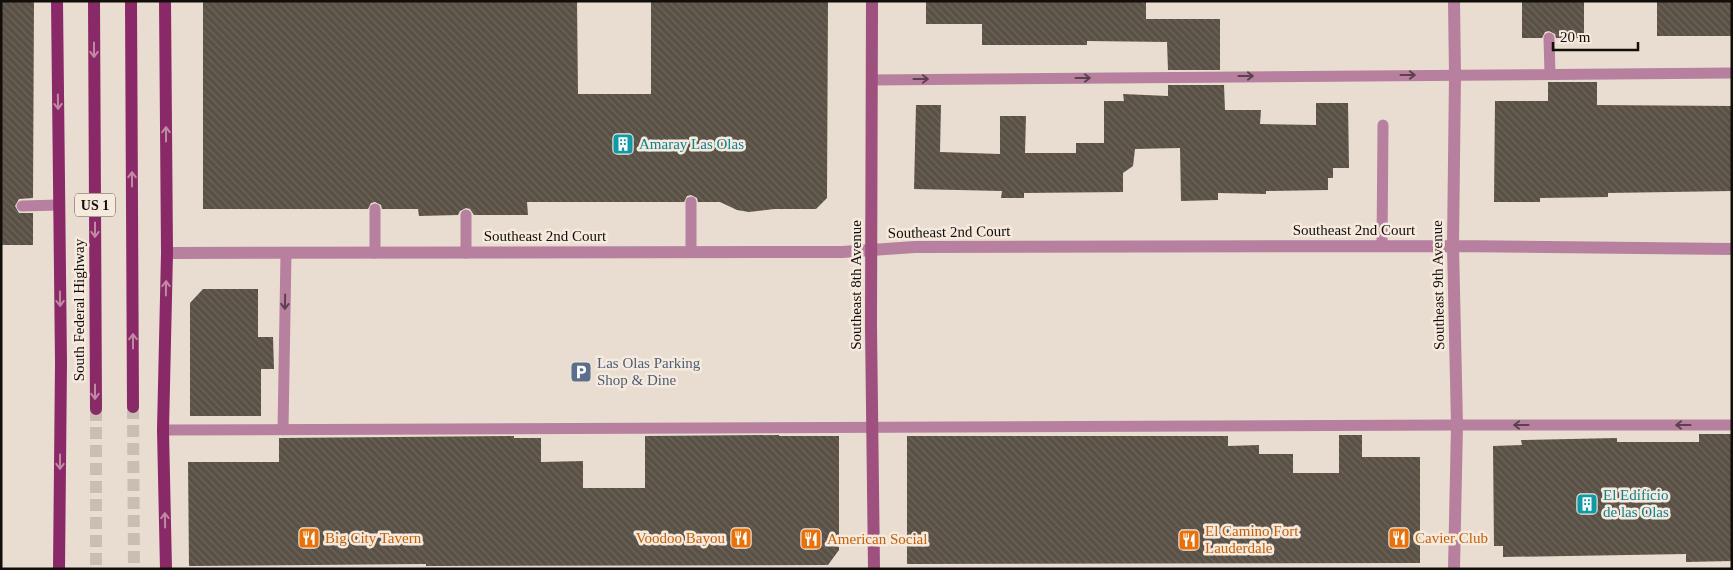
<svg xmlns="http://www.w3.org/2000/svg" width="1733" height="570" font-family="Georgia,serif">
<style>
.building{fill:url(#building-back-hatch)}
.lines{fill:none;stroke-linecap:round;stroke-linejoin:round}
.primary-tunnel{stroke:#c9beb3;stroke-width:12;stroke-dasharray:12 6;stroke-linecap:butt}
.service{stroke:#b6809e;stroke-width:11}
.minor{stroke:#b6809e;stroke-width:12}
.secondary{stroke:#9e507e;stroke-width:12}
.primary{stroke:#8a2967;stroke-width:12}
.oneway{stroke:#c08aa2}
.oneway2{stroke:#5c414d}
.labels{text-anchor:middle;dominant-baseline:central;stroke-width:5;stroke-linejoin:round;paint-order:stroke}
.shield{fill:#f6eade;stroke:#56504a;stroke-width:1}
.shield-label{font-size:14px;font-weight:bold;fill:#120e0a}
.culture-label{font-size:15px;fill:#0d838f;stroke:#f6eade;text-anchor:start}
.street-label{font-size:15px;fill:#120e0a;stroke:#f6eade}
.service-label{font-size:15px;fill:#4e5e75;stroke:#f6eade;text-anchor:start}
.food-label{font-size:15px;fill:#c56008;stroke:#f6eade;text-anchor:start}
</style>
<defs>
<pattern id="building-back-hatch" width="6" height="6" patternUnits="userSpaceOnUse" patternTransform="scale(1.25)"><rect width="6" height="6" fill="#5a5146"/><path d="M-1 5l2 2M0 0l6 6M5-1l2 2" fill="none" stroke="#6d655c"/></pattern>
</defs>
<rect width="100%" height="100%" fill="#e9ddd1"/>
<path class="building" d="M1 1H34L33 198 19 199 15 206 19 213H33V245H1Z
M203 1H577L578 94H651V1H828L827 198 816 209H774L749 212 737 210 720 202H698L697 198 691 195 687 196 684 202H527L528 215H474L470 209 466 208 460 211 458 215 419 216 418 209H382L381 205 375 202 371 203 368 209H203Z
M926 1H1146V19H1220V70H1168L1167 42 1087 41V45H982V24H926Z
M1522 1H1584V38H1556L1555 34 1549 31 1545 32 1542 38H1522Z
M1657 1H1732V36H1657Z
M1548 82H1597V105L1732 106V191L1608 193V197L1540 198V202H1494L1495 101H1548Z
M1168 85H1224L1225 110H1261L1260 124 1316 125V103H1348L1349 168H1333V178H1328V190L1266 191V194L1218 193V200L1181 201 1180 148 1135 149 1133 166 1123 173V192L1024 193V198H1001L1002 191 914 189 916 105H941L940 152 1000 154V116H1026L1025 153H1076V143H1104V101H1124L1123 94 1168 96Z
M203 289H258V337H273L274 369H261V416H190V303Z
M1699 434H1732V561L1686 562V554L1503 557V546H1494L1493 446 1522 445 1521 440 1617 438V442H1699Z
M779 435V436H839V550L828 565 426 566V564L189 566 188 462H279V438L514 436V438H541V462L583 461V488H645V436Z
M1339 435H1362V457H1420V563L907 564V436H1228V446L1259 445V454H1293V473H1339Z"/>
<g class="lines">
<path class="primary-tunnel" d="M133 407 134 569
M96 409V569"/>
<path class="service" d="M1549 38 1550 74
M872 80 1732 73
M691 202V252
M22 206 59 205
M375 209V253
M466 215V253
M1382 246 1383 125
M163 430 1457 425H1732
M283 430 286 253"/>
<path class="minor" d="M1454 1 1455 75 1453 246 1457 425 1454 569
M167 253 842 252 915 247 1453 246 1732 249"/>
<path class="secondary" d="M872 1 871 326 874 569"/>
<path class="primary" d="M57 1 61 363 59 569
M94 1 96 409
M131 1 133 407
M165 1 167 253 163 430 166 569"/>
</g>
<defs><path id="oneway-shaft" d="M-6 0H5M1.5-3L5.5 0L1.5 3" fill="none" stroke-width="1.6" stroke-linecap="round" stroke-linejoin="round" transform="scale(1.25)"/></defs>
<g class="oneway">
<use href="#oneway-shaft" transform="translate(94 50) rotate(90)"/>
<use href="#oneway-shaft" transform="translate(58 102) rotate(89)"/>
<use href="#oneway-shaft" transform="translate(166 134) rotate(-90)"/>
<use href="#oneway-shaft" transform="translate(132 179) rotate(-90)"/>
<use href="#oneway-shaft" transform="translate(95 230) rotate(90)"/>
<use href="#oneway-shaft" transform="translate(166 288) rotate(-89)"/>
<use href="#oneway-shaft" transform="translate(60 299) rotate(89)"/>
<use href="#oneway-shaft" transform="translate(133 341) rotate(-90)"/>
<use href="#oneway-shaft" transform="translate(95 392) rotate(90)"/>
<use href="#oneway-shaft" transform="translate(60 462) rotate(90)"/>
<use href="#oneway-shaft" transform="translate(165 520) rotate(-91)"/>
</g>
<g class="oneway2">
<use href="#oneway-shaft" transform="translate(1408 75)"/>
<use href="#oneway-shaft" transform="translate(1246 76)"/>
<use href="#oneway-shaft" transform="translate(1083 78)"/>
<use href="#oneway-shaft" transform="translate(921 79)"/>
<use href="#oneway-shaft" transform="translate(285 302) rotate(91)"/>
<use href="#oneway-shaft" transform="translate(1521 425) rotate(180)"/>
<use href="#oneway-shaft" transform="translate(1683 425) rotate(180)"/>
</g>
<defs>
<g id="building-square" transform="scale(1.125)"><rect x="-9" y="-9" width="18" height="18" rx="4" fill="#0f9aa8" stroke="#f6eade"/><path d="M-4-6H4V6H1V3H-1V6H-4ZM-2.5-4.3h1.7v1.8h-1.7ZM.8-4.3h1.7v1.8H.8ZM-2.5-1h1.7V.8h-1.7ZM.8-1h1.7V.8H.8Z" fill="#fff"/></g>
<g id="parking-square" transform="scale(1.125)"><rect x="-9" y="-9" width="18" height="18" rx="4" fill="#5c6f8a" stroke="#f6eade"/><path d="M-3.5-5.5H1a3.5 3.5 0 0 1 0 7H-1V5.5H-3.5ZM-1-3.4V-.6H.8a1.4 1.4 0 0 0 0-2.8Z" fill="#fff"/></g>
<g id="restaurant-square" transform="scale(1.125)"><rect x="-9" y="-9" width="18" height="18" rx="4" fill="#e8710a" stroke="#f6eade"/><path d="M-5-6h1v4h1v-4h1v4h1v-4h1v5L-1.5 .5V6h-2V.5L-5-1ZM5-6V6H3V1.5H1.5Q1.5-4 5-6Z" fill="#fff"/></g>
</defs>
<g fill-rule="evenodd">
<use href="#building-square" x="623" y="144"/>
<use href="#parking-square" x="581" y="372"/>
<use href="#building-square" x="1587" y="504"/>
<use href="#restaurant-square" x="309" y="538"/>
<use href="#restaurant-square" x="741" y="538"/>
<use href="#restaurant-square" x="1399" y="538"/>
<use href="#restaurant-square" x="811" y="539"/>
<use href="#restaurant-square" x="1189" y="540"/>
</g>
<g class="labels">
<rect class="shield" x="75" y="193.5" width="40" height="23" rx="4"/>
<g class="shield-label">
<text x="95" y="205">US 1</text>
</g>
<g class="culture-label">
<text x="639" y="144">Amaray Las Olas</text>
<text x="1603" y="495">El Edificio<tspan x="1603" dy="17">de las Olas</tspan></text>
</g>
<g class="street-label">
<text x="1354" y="230">Southeast 2nd Court</text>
<text transform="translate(949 232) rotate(-1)">Southeast 2nd Court</text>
<text x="545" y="236">Southeast 2nd Court</text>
<text transform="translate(856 285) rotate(-90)">Southeast 8th Avenue</text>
<text transform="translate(1438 285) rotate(-91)">Southeast 9th Avenue</text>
<text transform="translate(79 310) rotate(-90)">South Federal Highway</text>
</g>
<g class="service-label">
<text x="597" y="363">Las Olas Parking<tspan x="597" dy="17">Shop &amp; Dine</tspan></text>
</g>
<g class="food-label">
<text x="1205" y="531">El Camino Fort<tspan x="1205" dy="17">Lauderdale</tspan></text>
<text x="325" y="538">Big City Tavern</text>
<text x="725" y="538" text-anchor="end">Voodoo Bayou</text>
<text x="1415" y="538">Cavier Club</text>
<text x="827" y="539">American Social</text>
</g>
</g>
<rect width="1733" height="570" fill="none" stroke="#120e0a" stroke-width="5"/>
<path d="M1553 42v8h85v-8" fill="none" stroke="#120e0a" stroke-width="2.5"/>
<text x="1560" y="42" font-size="15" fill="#120e0a" stroke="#f6eade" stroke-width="4" paint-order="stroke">20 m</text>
</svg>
